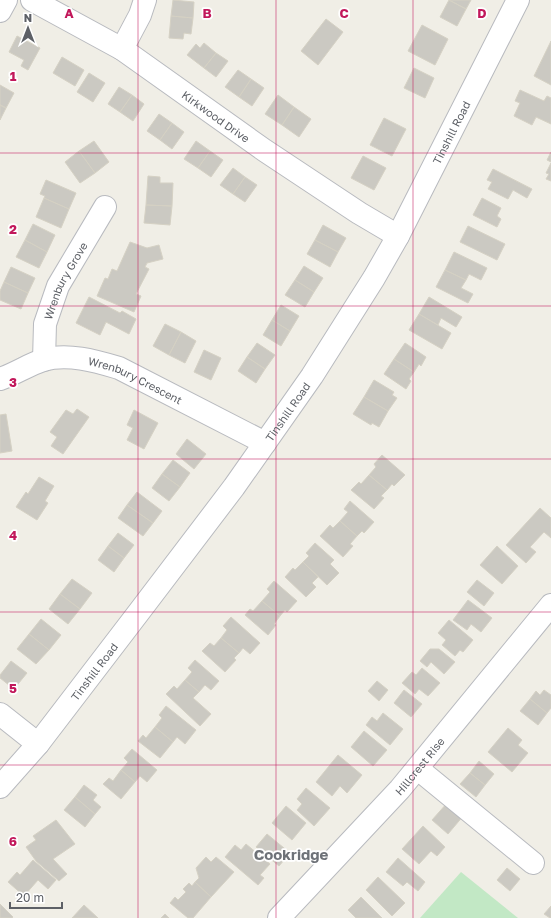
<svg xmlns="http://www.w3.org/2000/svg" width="551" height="918" font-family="'Golos Text',sans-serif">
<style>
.green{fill:#c2e8c5}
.building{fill:#cbc9c2;stroke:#d5d1c4}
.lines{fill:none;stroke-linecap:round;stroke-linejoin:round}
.minor-casing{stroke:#b8babf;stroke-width:24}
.minor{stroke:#fff;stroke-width:22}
.grid{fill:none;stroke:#c2185b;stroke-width:1;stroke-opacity:0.55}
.labels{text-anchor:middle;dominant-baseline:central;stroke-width:3.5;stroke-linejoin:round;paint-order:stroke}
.street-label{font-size:11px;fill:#5d6066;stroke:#fff}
.district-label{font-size:15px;font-weight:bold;fill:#6e7278;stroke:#fff}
.grid-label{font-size:13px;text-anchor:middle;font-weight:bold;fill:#c2185b;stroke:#fff;stroke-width:3.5;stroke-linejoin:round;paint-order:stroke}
</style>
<rect width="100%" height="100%" fill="#f0eee6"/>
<path class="green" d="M461 872 518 918H420Z"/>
<path class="building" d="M173 0 194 2 193 18 171 16Z
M449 0H471L466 9Z
M449 0 466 9 457 26 440 17Z
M171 16 193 18 191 34 184 33 183 39 169 38Z
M326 19 343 32 318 65 301 51Z
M422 25 448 39 435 65 408 51Z
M17 36 40 48 28 70 21 66 24 60 9 52Z
M551 41V85L534 76Z
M204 43 216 53 204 68 187 55 196 44 200 48Z
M216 53 228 61 216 77 204 68Z
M62 57 84 70 75 86 53 73Z
M414 68 434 78 425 98 404 88Z
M238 70 251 79 239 97 225 87Z
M89 73 105 83 93 102 77 92Z
M251 79 264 88 252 106 239 97Z
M0 85 14 93 6 108 0 105Z
M119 87 132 95 120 112 108 104Z
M520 90 544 101 547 96 551 98V124L536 117 532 125 514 116 520 103 515 101Z
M132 95 144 104 133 121 120 112Z
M278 95 294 107 282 125 265 114Z
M0 105 6 108 0 120Z
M294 107 311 119 299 137 282 125Z
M159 114 172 123 160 140 147 131Z
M384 118 406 129 392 156 370 145Z
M172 123 184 132 172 149 160 140Z
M94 141 109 162 95 173 79 151Z
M196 141 210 151 198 168 184 159Z
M79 151 95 173 80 183 65 162Z
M210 151 223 160 211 177 198 168Z
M551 152V162L547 160Z
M363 156 386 168 374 190 351 178Z
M551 163V181L546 179 549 174 546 173Z
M233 168 245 177 233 194 220 185Z
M493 169 532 189 527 198 513 190 508 199 488 189 492 182 487 180Z
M148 176 160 177V183H173L172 206 146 205Z
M245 177 257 185 245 202 233 194Z
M46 180 76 193 69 209 44 198 45 196 40 194Z
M44 198 69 209 61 228 36 217Z
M482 198 501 208 497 216 501 219 497 227 473 215Z
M146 205 172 206 170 225 144 223Z
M33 224 55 235 47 252 25 240Z
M323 225 346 238 338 252 315 240Z
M468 226 505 244 497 260 460 242Z
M25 240 47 252 39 268 16 257Z
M315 240 338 252 330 267 307 254Z
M130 242 147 248 159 245 163 259 147 263 145 267 149 269 136 294 141 296 134 312 97 296 105 278 108 279 112 269 117 271Z
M454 252 487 268 481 280 469 274 466 280 445 270Z
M304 266 323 278 314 292 295 280Z
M11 267 35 278 28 293 4 282Z
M445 270 466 280 461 288 473 294 468 303 436 287Z
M295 280 314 292 305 307 285 295Z
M4 282 28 293 21 309 0 300V291Z
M89 297 120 313 122 311 136 319 129 334 106 322 100 335 76 323Z
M429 297 462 317 456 327 441 318 438 325 419 314Z
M281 305 299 316 290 331 272 320Z
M419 314 451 333 442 349 409 330Z
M272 320 290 331 281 346 263 335Z
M165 324 181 332 169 355 153 346Z
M181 332 196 341 185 363 169 355Z
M257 343 275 355 265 369 247 357Z
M405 343 426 357 421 366 419 364 414 372 394 359Z
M204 350 221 358 211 380 194 372Z
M247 357 265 369 256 383 238 371Z
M394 359 414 372 409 379 411 381 406 389 384 374Z
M374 380 394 392 392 395 397 398 388 411 364 397Z
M364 397 388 411 379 427 372 423 371 425 353 414Z
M77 409 89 417 63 454 51 446 57 437 50 432 66 410 73 414Z
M134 410 158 423 144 449 127 440 133 428 127 425Z
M6 414 12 451 0 453V415Z
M187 439 206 454 194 469 176 454Z
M382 455 405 475 394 486 392 484 387 490 369 475 376 467 374 464Z
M173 460 190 473 180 487 162 474Z
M162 474 180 487 169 501 152 488Z
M369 475 387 490 381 496 384 498 374 509 351 490 359 482 361 484Z
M39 477 54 486 45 501 48 503 37 520 16 507 26 492 28 494Z
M137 492 162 511 153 523 127 505Z
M350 501 374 522 364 533 362 531 357 536 340 521 348 512 344 509Z
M127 505 153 523 143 536 118 518Z
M540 508 551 518V538L544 532 530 547 536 552 526 563 506 545Z
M340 521 357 536 350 544 353 546 343 557 320 536 330 525 333 528Z
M118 533 134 545 124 558 108 546Z
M315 543 334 560 330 564 339 573 327 585 303 562 309 556 306 553Z
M108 546 124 558 114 572 98 560Z
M497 546 518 566 502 584 480 565Z
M303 562 318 577 312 583 316 587 306 597 285 577 293 568 295 570Z
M72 579 92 593 80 609 60 594Z
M477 580 494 593 484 606 467 592Z
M274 581 297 601 287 612 285 610 280 616 262 601 270 592 267 589Z
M60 594 80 609 68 624 49 609Z
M468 600 492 618 481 632 471 624 467 630 453 620Z
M262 601 280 616 274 624 276 625 268 635 245 615 250 609 253 611Z
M231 617 260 643 250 654 243 648 239 653 221 638 227 630 223 626Z
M41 619 61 635 49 650 29 634Z
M449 620 473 640 463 652 460 650 455 656 442 645 446 640 438 633Z
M29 634 49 650 36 664 17 649Z
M221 638 239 653 234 658 236 660 225 672 202 651 210 643 214 646Z
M430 649H439L455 662 444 674 431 662 427 667 420 661Z
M195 660 219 681 211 690 205 685 199 692 185 680 192 672 188 668Z
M11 661 27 673 14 689 0 678V675Z
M422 668 440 683 428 696 419 689 415 694 402 683 412 672 416 675Z
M185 680 199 692 193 698 211 714 200 726 166 694 174 686 177 689Z
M377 681 388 690 379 701 368 691Z
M404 690 422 704 411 717 394 703Z
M544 690 551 695V708L547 713 530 699 536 691 540 695Z
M530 699 547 713 538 725 520 711Z
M166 706 196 730 185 744 177 737 173 742 155 727 162 718 159 715Z
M383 713 403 729 390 745 366 725 372 717 377 721Z
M155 727 173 742 160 758 138 741 143 735 146 738Z
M508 728 522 740 518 745 528 753 512 772 488 752Z
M364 731 387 750 373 766 351 747Z
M132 749 157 770 147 782 140 776 135 782 121 770 128 762 124 758Z
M338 755 362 775 347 793 340 786 332 796 316 782Z
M479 761 494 774 485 785 470 773Z
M121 770 135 782 121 799 103 784 109 778 113 781Z
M470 773 485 785 476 797 460 784Z
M84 785 97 795 93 800 101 807 95 814 75 797Z
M306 788 330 808 314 826 297 810 302 804 297 799Z
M75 797 95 814 85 827 64 810Z
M448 802 464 815 448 834 432 820Z
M286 806 306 823 292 840 272 823Z
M56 820 75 844 53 859 67 874 59 881 36 861 26 847 36 840 33 836Z
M423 826 445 847 437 856 431 851 419 864 402 849Z
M267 834 290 853 279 866 256 847Z
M246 844 270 864 260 875 264 878 258 885 225 857 235 845 241 850Z
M206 857 211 862 216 857 234 872 211 897 195 882 199 878 196 868Z
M398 858 425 882 418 891 407 882 403 886 386 872Z
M33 860 56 880 48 889 38 880 24 896 8 882 17 872 20 875Z
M507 868 520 879 510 891 497 880Z
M378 877 405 903 392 916 366 890Z
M195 882 211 897 193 918H188L170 903 175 897 178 900 186 892 183 889 189 883 192 886Z
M361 897 382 918H356L348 910Z
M0 904 13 917 12 918H0Z
M84 905 98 918H72Z
M551 906V918H550L544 914Z
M165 914 169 918H161Z"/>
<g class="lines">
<g class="minor-casing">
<g id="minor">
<path id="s1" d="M32 0 122 49 264 150 359 213 398 236"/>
<path d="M0 11 6 0"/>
<path d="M122 49 140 15 145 0"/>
<path id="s2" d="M44 360 45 324 58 286 105 207"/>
<path id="s3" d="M0 379C15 374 28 365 43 360 68 353 95 361 119 368L265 443"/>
<path d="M0 714 38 744"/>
<path d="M418 769 533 863"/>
<path id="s4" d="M0 787 38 744 139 612 234 487 312 376 374 278 398 236 518 0"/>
<path id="s5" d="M279 918 400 789 551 605"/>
</g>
</g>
<use href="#minor" class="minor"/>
</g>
<path class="grid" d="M138 0V918M276 0V918M413 0V918M0 153H551M0 306H551M0 459H551M0 612H551M0 765H551"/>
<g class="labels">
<g class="street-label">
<text stroke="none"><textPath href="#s1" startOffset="218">Kirkwood Drive</textPath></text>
<text stroke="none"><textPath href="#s4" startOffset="797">Tinshill Road</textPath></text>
<text stroke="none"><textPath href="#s2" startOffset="84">Wrenbury Grove</textPath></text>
<text stroke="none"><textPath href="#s3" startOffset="144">Wrenbury Crescent</textPath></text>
<text stroke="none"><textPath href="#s4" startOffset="473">Tinshill Road</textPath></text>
<text stroke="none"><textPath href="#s4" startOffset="149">Tinshill Road</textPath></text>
<text stroke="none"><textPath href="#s5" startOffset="207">Hillcrest Rise</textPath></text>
</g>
<g class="district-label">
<text x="291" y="854">Cookridge</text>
</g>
</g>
<g class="grid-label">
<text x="69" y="18">A</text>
<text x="207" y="18">B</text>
<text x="344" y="18">C</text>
<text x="482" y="18">D</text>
<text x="13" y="81">1</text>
<text x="13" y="234">2</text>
<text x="13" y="387">3</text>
<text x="13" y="540">4</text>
<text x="13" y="693">5</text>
<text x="13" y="846">6</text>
</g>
<g transform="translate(28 28)" stroke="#ffffff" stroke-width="3" paint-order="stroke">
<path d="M0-3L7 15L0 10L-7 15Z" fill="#5d6066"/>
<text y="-6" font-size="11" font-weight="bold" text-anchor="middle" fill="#5d6066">N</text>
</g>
<path d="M10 902v6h52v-6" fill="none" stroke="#5d6066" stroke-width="2"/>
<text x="16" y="902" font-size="12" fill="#5d6066" stroke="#ffffff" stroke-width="3" paint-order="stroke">20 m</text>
</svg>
